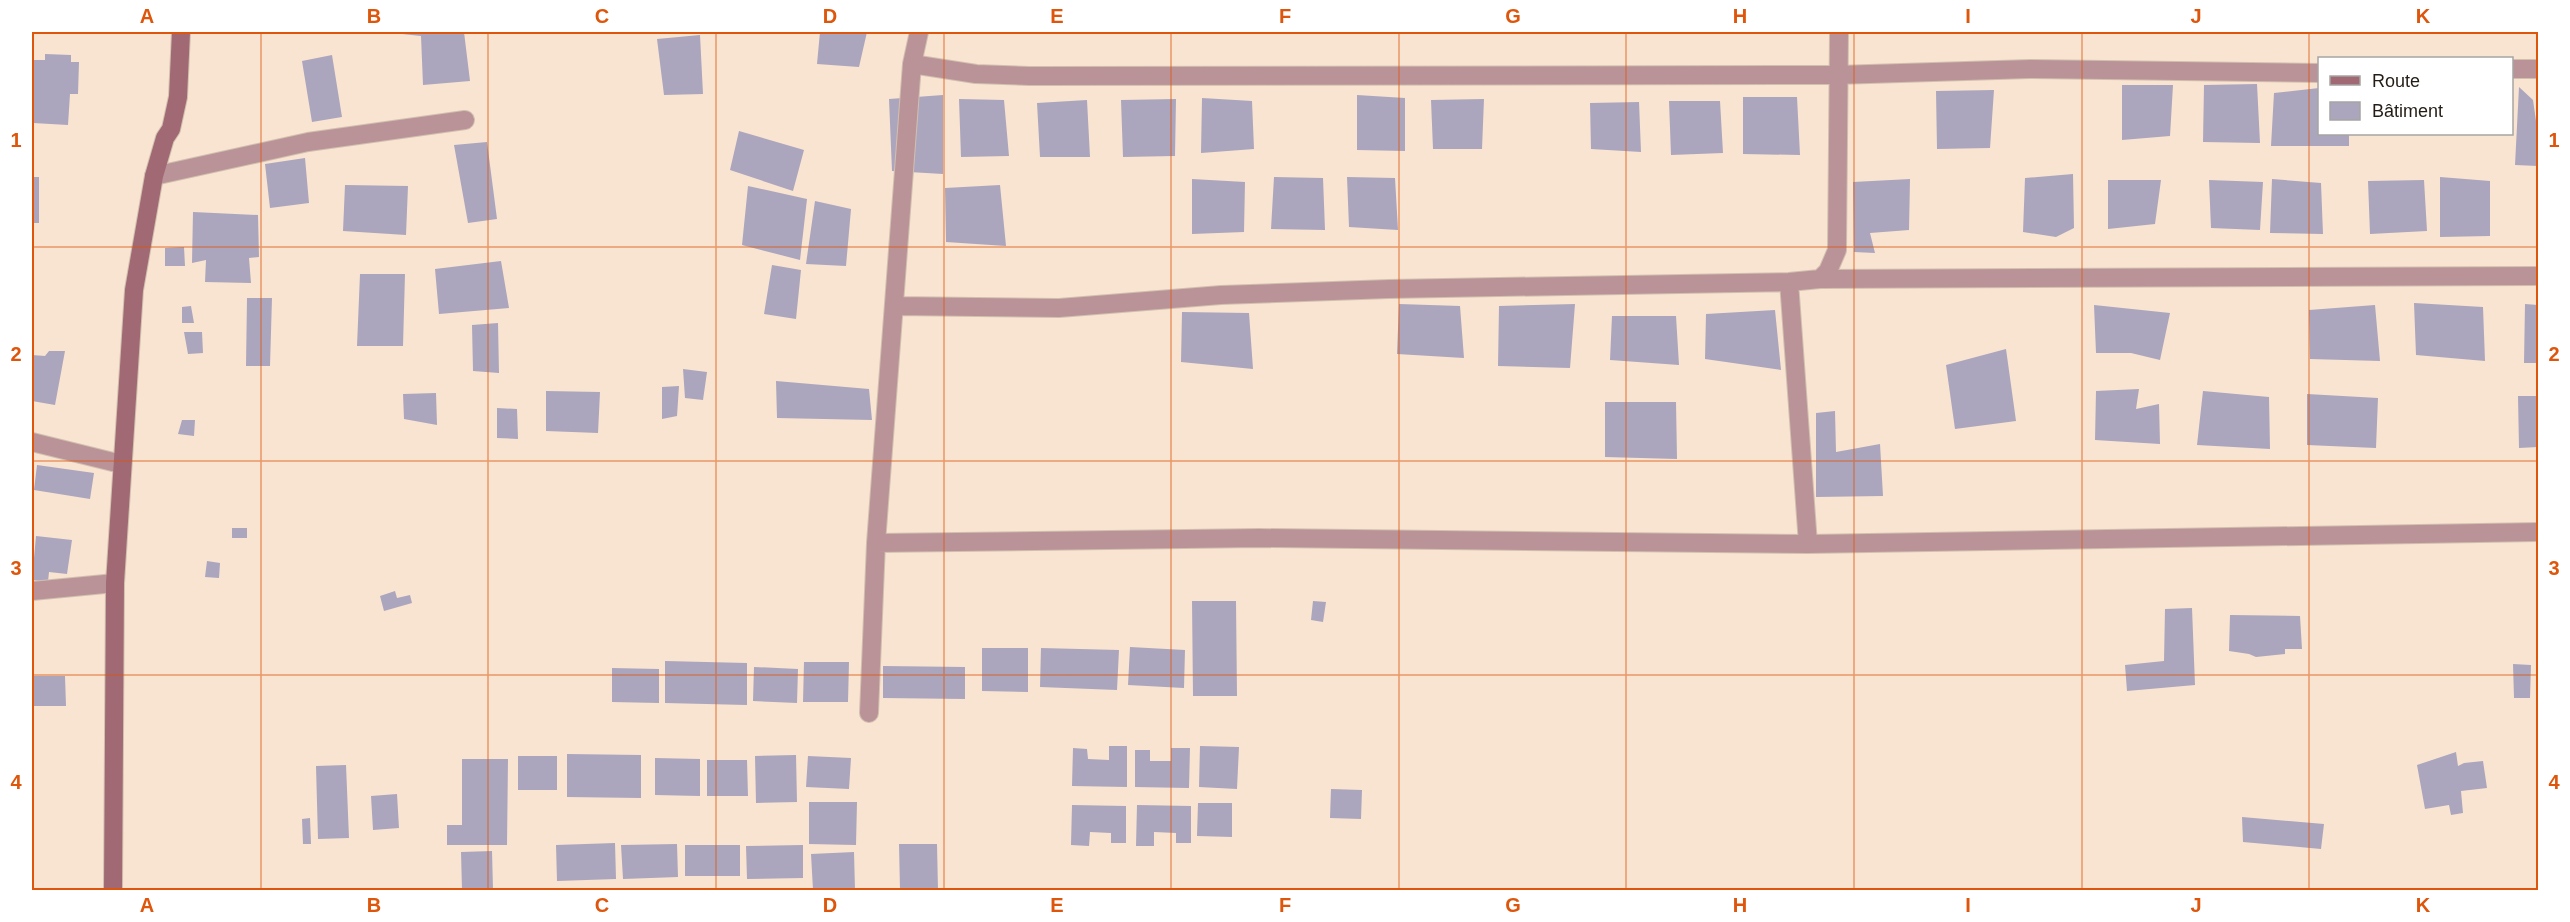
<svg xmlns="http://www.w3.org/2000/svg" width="2570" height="922" font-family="Arial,sans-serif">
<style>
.building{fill:#aba6bd}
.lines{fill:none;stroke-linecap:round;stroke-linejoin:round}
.street-casing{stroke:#d2c0af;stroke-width:20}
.secondary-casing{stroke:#d2c0af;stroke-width:20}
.street{stroke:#ba9399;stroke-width:18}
.secondary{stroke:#a06973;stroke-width:18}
.grid{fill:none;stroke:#de560c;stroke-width:1.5;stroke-opacity:0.55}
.neatline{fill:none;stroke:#de560c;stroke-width:2}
.grid-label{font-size:20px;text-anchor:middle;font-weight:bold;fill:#de560c}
</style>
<rect width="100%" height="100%" fill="#f8e4d1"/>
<path class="building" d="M383 32H464L470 81 423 85 421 36Z
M820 32H867L859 67 817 64Z
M700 35 703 94 664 95 657 39Z
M45 54 71 55V62H79L78 94H70L68 125 33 123 34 94 32 93V60H45Z
M332 55 342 117 312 122 302 61Z
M2257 84 2260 143 2203 142 2204 85Z
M2122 85H2173L2170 136 2122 140Z
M2519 87 2533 100 2538 135V166L2515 165Z
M2319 88V134H2349V146H2271L2274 93Z
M1994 90 1990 148 1937 149 1936 91Z
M943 95V174L892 171 889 99Z
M1357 95 1405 98V151L1357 150Z
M1743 97H1797L1800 155 1743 154Z
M1202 98 1252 101 1254 149 1201 153Z
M959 99 1004 100 1009 156 961 157Z
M1176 99 1175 156 1123 157 1121 100Z
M1484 99 1482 149H1433L1431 100Z
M1087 100 1090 157H1040L1037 103Z
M1669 101H1720L1723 153 1671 155Z
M1639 102 1641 152 1591 149 1590 103Z
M739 131 804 150 793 191 730 170Z
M487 142 497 219 468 223 454 145Z
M305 158 309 203 270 208 265 164Z
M2073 174 2074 228 2056 237 2023 232 2025 178Z
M32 177H39V223H32Z
M1274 177 1323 178 1325 230 1271 229Z
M1347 177 1395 178 1398 230 1349 227Z
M2440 177 2490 181V236L2440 237Z
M1192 179 1245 182 1244 232 1192 234Z
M1910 179 1909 230 1870 233 1875 253 1854 252 1853 182Z
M2272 179 2321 183 2323 234 2270 233Z
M2108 180H2161L2155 224 2108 229Z
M2209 180 2263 182 2260 230 2211 228Z
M2424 180 2427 231 2370 234 2368 181Z
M345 185 408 186 406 235 343 231Z
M1000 185 1006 246 946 242 945 188Z
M748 186 807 199 800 260 742 245Z
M815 201 851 209 846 266 806 264Z
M193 212 258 215 259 257 249 258 251 283 205 282 206 260 192 263Z
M184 247 185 266H165V248Z
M501 261 509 308 439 314 435 269Z
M772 265 801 270 796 319 764 314Z
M360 274H405L403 346H357Z
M247 298H272L270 366H246Z
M2414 303 2483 307 2485 361 2416 355Z
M1399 304 1460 306 1464 358 1397 354Z
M1575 304 1570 368 1498 366 1499 306Z
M2525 304 2538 305V363H2524Z
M2094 305 2170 313 2160 360 2131 353H2096Z
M2375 305 2380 361 2310 359 2309 310Z
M191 306 194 323H182V307Z
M1775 310 1781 370 1705 359 1706 314Z
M1182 312 1249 313 1253 369 1181 362Z
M1612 316H1676L1679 365 1610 360Z
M498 323 499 373 473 371 472 325Z
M184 332H202L203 353 188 354Z
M2006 349 2016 421 1955 429 1946 365Z
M49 351H65L55 405 32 401V355L45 356Z
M683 369 707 372 703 400 685 398Z
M776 381 869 389 872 420 777 418Z
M679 386 677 416 662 419V387Z
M2139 389 2136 409 2159 404 2160 444 2095 440 2096 391Z
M546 391 600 392 598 433 546 431Z
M2203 391 2269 397 2270 449 2197 445Z
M436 393 437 425 404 419 403 394Z
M2307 394 2378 398 2376 448 2307 445Z
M2518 396H2538V447L2519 448Z
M1605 402H1676L1677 459 1605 457Z
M497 408 517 409 518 439 497 438Z
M1835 411 1836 452 1880 444 1883 496 1816 497V413Z
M182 420H195L194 436 178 434Z
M37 465 94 473 90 499 34 490Z
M232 528H247V538H232Z
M36 536 72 540 67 574 49 572 48 582 32 580Z
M207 561 220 563 219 578 205 577Z
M395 591 397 598 410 595 412 603 384 611 380 596Z
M1192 601H1236L1237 696H1193Z
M1313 601 1326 602 1323 622 1311 620Z
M2192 608 2195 685 2127 691 2125 665 2164 661 2165 609Z
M2230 615 2300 616 2302 649H2285V654L2256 657 2249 654 2229 651Z
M1130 647 1185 650 1184 688 1128 685Z
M982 648H1028V692L982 691Z
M1041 648 1119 650 1117 690 1040 687Z
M665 661 747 663V705L665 703Z
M804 662H849L848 702H803Z
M2513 664 2531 665 2530 698H2514Z
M883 666 965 667V699L883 698Z
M754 667 798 669 797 703 753 701Z
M612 668 659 669V703L612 702Z
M32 676H65L66 706H32Z
M1109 746H1127V787L1072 786 1073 748 1087 749 1088 759 1109 760Z
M1200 746 1239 747 1237 789 1199 787Z
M1171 748H1190L1189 788 1135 787V750H1150V761H1171Z
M2456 752 2458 766 2464 763 2483 761 2487 788 2461 791 2463 813 2451 815 2449 805 2425 809 2417 765Z
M567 754 641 755V798L567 797Z
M796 755 797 802 756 803 755 756Z
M518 756H557V790H518Z
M808 756 851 758 849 789 806 787Z
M655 758 700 759V796L655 795Z
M462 759H508L507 845H447V825H462Z
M707 760H747L748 796H707Z
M346 765 349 838 318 839 316 766Z
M1331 789 1362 790 1361 819 1330 818Z
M397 794 399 828 373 830 371 796Z
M809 802H857L856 845 809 844Z
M1198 803H1232V837L1197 836Z
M1072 805 1126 806V843H1111V833L1090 832 1089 846 1071 845Z
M1137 805 1191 806V843H1176V833L1154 832V846H1136Z
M2242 817 2324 824 2321 849 2243 842Z
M310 818 311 844H303L302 819Z
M615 843 616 879 557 881 556 845Z
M677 844 678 877 623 879 621 845Z
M899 844H937L938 890H900Z
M685 845H740V876H685Z
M803 845V878L747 879 746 846Z
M492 851 493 890H462L461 852Z
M854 852 855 890H813L811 854Z"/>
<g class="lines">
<g class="street-casing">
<path id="street" d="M912 64 976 74 1029 76 1837 75 2030 69 2320 73
M2512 69H2538
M154 176 308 142 465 120
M1820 279 2538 276
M1789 282 1808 544
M896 306 1059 308 1221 295 1389 289 1789 282 1820 279 1828 271 1837 250 1839 32
M32 442 121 464
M876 543 1259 538 1808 544 2538 532
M32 591 115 583
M869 713 876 543 912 64 919 32"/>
</g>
<g class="secondary-casing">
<path id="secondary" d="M113 890 115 583 134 290 154 176 165 138 171 129 178 97 181 32"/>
</g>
<use href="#street" class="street"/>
<use href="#secondary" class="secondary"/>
</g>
<path class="grid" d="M261 32V890M488 32V890M716 32V890M944 32V890M1171 32V890M1399 32V890M1626 32V890M1854 32V890M2082 32V890M2309 32V890M32 247H2538M32 461H2538M32 675H2538"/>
<rect width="2570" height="922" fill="none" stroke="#ffffff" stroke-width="66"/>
<rect x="2318" y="57" width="195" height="78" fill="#ffffff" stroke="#a7a5a2" stroke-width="1.5"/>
<rect x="2330" y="76" width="30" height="9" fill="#a06973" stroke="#a7a5a2" stroke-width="1.5"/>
<text x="2372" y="87" font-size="18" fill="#241d16">Route</text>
<rect x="2330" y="102" width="30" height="18" fill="#aba6bd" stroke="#a7a5a2" stroke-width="1.5"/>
<text x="2372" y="117" font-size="18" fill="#241d16">Bâtiment</text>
<rect x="33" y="33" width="2504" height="856" class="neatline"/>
<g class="grid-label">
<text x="147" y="23">A</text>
<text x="374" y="23">B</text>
<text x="602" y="23">C</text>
<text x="830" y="23">D</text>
<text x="1057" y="23">E</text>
<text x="1285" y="23">F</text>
<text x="1513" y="23">G</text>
<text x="1740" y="23">H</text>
<text x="1968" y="23">I</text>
<text x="2196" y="23">J</text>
<text x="2423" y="23">K</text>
<text x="16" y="147">1</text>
<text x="2554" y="147">1</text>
<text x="16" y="361">2</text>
<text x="2554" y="361">2</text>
<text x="16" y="575">3</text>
<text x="2554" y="575">3</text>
<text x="16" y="789">4</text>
<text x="2554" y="789">4</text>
<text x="147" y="912">A</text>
<text x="374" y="912">B</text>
<text x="602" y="912">C</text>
<text x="830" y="912">D</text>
<text x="1057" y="912">E</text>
<text x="1285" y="912">F</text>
<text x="1513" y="912">G</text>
<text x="1740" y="912">H</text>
<text x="1968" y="912">I</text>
<text x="2196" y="912">J</text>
<text x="2423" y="912">K</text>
</g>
</svg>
